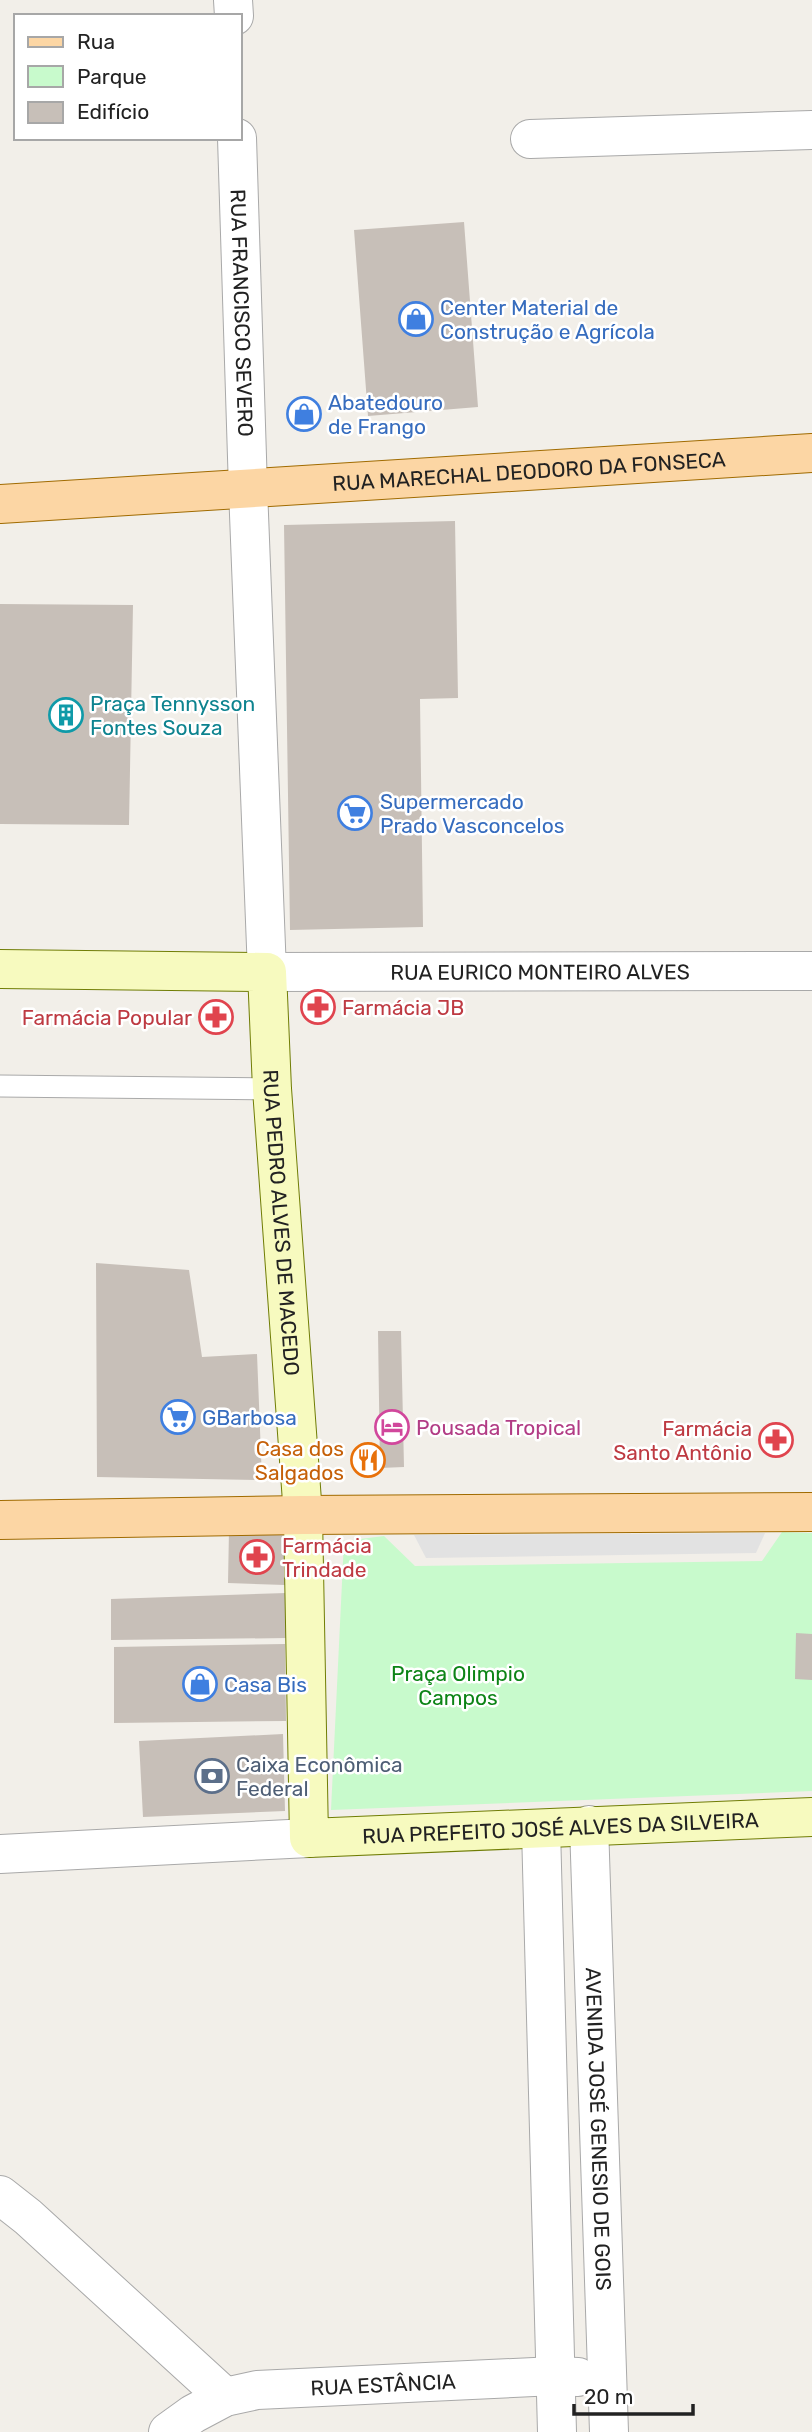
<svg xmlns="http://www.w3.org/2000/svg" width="812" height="2432" font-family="Rubik,sans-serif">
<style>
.park{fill:#c8facc}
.parking{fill:#e2e2e2}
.building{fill:#c7bfb8}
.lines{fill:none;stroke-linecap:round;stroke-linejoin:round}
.service-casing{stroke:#a9a9a9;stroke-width:23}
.minor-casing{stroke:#a9a9a9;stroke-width:40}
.tertiary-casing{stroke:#a9a9a9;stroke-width:40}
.secondary-casing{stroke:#707d05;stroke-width:40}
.primary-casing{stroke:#a06b00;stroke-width:40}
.service{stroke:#fff;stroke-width:21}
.minor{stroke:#fff;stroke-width:38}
.tertiary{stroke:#fff;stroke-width:38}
.secondary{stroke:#f7fabf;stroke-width:38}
.primary{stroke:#fcd6a4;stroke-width:38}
.labels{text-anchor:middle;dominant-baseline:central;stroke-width:5;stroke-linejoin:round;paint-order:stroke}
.shop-label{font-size:21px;fill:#366cbe;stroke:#fff;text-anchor:start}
.street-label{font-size:21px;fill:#222;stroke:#fff}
.culture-label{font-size:21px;fill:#0d838f;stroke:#fff;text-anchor:start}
.health-label{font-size:21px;fill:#be3a42;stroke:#fff;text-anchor:start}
.hotel-label{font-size:21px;fill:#b23c85;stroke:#fff;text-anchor:start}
.food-label{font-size:21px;fill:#c56008;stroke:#fff;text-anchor:end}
.park-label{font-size:21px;fill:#0c8416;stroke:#fff}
.service-label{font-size:21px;fill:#4e5e75;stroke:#fff;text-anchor:start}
</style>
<rect width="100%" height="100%" fill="#f2efe9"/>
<path class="park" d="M782 1532 812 1533V1791L331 1810 344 1541 384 1536 415 1566 762 1561Z"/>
<path class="parking" d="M765 1533 756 1553 426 1558 414 1535Z"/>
<path class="building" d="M464 222 478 407 368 416 354 230Z
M455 521 458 698 420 699 423 927 290 930 284 525Z
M0 604 133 605 129 825 0 824Z
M96 1263 189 1270 202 1357 257 1354 262 1480 97 1477Z
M378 1331H401L404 1467 380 1468Z
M229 1530 286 1531 285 1585 228 1583Z
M286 1593 287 1638 111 1640V1599Z
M796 1633 812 1634V1680L795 1679Z
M285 1644 286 1721 114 1723V1647Z
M283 1734 285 1811 143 1817 139 1741Z"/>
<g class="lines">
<g class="service-casing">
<path id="service" d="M0 1086 272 1089"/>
</g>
<g class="minor-casing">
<g id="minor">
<path d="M530 139 812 130"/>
<path id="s1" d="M267 972 812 971"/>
<path id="s2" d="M589 1825 609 2432"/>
<path d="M541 1829 557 2432"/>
<path d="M0 1854 309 1838"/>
<path d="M0 2195 28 2217 225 2397"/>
<path id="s3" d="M168 2432 193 2414 225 2397 257 2390 555 2376 578 2377"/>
</g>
</g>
<g class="tertiary-casing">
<g id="tertiary">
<path d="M233 0 234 16"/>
<path id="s4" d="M237 138 248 489 267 972"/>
</g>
</g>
<g class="secondary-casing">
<g id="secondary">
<path id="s5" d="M0 969 267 972 272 1089 303 1515 309 1838 812 1817"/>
</g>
</g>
<g class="primary-casing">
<g id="primary">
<path id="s6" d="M0 504 812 453"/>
<path d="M0 1520 303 1515 812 1512"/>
</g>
</g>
<use href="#service" class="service"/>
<use href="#minor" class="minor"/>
<use href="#tertiary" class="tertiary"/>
<use href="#secondary" class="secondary"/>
<use href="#primary" class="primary"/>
</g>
<defs>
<g id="shop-ring" transform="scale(1.75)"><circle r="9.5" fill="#fff" stroke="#3f7fe0" stroke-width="1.5"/><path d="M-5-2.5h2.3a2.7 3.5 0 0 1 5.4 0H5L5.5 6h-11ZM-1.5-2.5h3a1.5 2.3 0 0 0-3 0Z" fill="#3f7fe0"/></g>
<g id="building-ring" transform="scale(1.75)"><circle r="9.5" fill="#fff" stroke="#0f9aa8" stroke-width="1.5"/><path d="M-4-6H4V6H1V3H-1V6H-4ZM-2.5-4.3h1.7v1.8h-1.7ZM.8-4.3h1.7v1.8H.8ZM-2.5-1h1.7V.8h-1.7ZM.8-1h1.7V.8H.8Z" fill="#0f9aa8"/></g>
<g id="supermarket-ring" transform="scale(1.75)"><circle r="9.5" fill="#fff" stroke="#3f7fe0" stroke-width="1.5"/><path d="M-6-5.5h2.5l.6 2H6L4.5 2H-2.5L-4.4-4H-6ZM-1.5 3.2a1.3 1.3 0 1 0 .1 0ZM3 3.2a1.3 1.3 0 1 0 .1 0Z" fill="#3f7fe0"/></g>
<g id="pharmacy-ring" transform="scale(1.75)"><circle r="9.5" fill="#fff" stroke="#e0444e" stroke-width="1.5"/><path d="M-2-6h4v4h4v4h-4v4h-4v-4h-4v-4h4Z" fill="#e0444e"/></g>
<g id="hotel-ring" transform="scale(1.75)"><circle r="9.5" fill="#fff" stroke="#d1479c" stroke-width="1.5"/><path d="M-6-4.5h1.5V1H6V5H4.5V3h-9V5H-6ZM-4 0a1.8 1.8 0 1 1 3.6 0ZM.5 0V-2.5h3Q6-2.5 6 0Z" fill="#d1479c"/></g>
<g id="restaurant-ring" transform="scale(1.75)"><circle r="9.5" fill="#fff" stroke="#e8710a" stroke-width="1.5"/><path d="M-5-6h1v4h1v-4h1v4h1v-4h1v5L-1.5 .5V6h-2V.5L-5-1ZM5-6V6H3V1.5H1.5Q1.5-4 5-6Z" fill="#e8710a"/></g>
<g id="bank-ring" transform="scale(1.75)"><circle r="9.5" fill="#fff" stroke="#5c6f8a" stroke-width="1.5"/><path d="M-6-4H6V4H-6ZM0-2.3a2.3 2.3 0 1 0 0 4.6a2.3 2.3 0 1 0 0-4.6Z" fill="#5c6f8a"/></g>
</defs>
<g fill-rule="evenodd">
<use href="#shop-ring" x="416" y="319"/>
<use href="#shop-ring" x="304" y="414"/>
<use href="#building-ring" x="66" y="715"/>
<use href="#supermarket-ring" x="355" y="813"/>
<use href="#pharmacy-ring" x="318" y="1007"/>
<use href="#pharmacy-ring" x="216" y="1017"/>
<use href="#supermarket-ring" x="178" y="1417"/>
<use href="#hotel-ring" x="392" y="1427"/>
<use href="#pharmacy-ring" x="776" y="1440"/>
<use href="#restaurant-ring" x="368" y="1460"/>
<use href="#pharmacy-ring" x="257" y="1557"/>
<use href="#shop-ring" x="200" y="1684"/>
<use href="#bank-ring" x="212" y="1776"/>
</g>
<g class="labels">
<g class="shop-label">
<text x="440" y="307">Center Material de<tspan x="440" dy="24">Construção e Agrícola</tspan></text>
<text x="328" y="402">Abatedouro<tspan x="328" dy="24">de Frango</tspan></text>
<text x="380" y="801">Supermercado<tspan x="380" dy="24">Prado Vasconcelos</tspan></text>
<text x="202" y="1417">GBarbosa</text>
<text x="224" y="1684">Casa Bis</text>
</g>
<g class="street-label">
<text stroke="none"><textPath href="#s4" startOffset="175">RUA FRANCISCO SEVERO</textPath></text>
<text stroke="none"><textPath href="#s6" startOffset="530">RUA MARECHAL DEODORO DA FONSECA</textPath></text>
<text stroke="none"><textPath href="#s1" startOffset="273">RUA EURICO MONTEIRO ALVES</textPath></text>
<text stroke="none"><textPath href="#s5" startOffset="518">RUA PEDRO ALVES DE MACEDO</textPath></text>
<text stroke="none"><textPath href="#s5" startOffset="1386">RUA PREFEITO JOSÉ ALVES DA SILVEIRA</textPath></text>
<text stroke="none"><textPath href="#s2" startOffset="304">AVENIDA JOSÉ GENESIO DE GOIS</textPath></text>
<text stroke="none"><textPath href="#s3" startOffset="226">RUA ESTÂNCIA</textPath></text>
</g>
<g class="culture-label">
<text x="90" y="703">Praça Tennysson<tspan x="90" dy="24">Fontes Souza</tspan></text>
</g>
<g class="health-label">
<text x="342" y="1007">Farmácia JB</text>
<text x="192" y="1017" text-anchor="end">Farmácia Popular</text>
<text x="752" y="1428" text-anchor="end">Farmácia<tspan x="752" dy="24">Santo Antônio</tspan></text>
<text x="282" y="1545">Farmácia<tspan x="282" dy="24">Trindade</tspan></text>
</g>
<g class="hotel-label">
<text x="416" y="1427">Pousada Tropical</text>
</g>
<g class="food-label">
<text x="344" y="1448">Casa dos<tspan x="344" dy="24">Salgados</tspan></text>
</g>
<g class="park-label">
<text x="458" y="1673">Praça Olimpio<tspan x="458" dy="24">Campos</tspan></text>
</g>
<g class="service-label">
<text x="236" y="1764">Caixa Econômica<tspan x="236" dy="24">Federal</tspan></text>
</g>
</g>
<rect x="14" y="14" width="228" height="126" fill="#ffffff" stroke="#a7a7a7" stroke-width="2"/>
<rect x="28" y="37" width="35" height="10" fill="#fcd6a4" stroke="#a7a7a7" stroke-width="2"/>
<text x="77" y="49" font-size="21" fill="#222222">Rua</text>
<rect x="28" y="66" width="35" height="21" fill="#c8facc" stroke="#a7a7a7" stroke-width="2"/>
<text x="77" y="84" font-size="21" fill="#222222">Parque</text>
<rect x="28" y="102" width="35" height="21" fill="#c7bfb8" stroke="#a7a7a7" stroke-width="2"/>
<text x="77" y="119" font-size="21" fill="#222222">Edifício</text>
<path d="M574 2404v10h119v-10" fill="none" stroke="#222222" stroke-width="3.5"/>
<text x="584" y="2404" font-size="21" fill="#222222" stroke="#ffffff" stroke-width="5" paint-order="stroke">20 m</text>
</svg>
